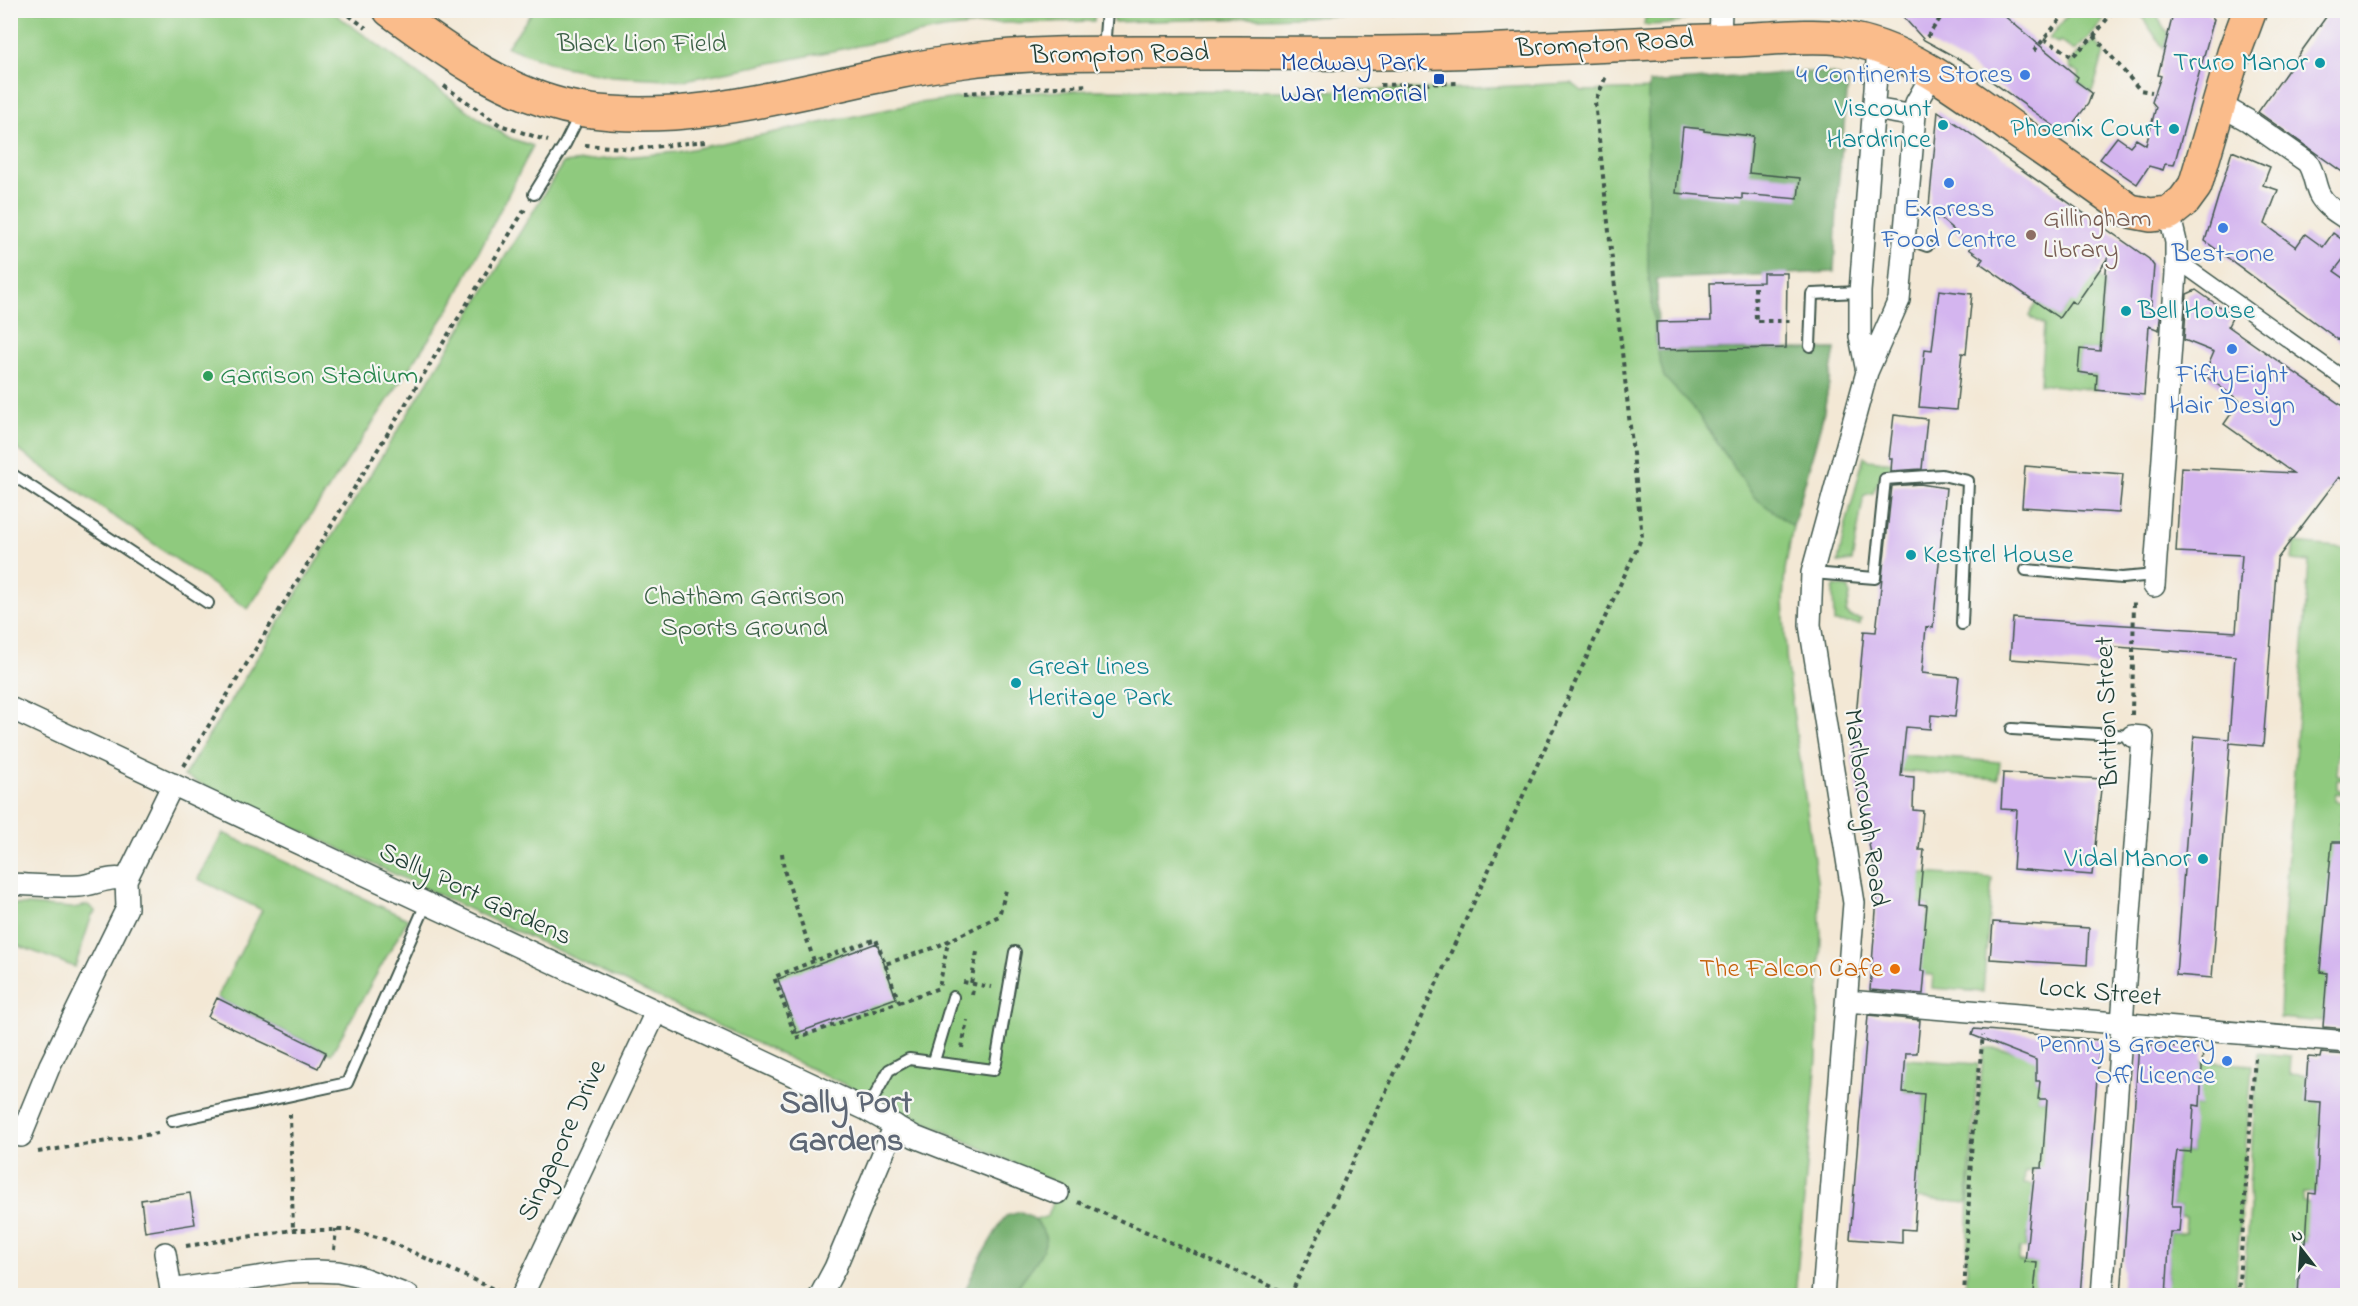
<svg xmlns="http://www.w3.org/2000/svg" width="2358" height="1306" font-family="'Indie Flower',sans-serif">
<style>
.green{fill:#8fca7e;stroke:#578459;stroke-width:1.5}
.forest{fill:#73ae6d;stroke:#497650;stroke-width:1.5}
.building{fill:#d4b5ef}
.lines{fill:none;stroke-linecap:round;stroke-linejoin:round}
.service-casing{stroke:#3f574c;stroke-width:14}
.pedestrian-casing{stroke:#3f574c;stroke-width:18}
.minor-casing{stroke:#3f574c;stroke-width:24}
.primary-casing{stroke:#3f574c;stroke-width:36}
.path{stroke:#3f574c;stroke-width:4;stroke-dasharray:4.5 4.5;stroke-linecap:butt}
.service{stroke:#fff;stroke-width:10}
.pedestrian{stroke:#fff;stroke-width:15}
.minor{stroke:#fff;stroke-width:21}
.primary{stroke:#fabc8b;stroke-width:33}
.culture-dot{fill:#0f9aa8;stroke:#f6f6f2;stroke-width:2}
.shop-dot{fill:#3f7fe0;stroke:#f6f6f2;stroke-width:2}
.transit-dot{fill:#1a4fb4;stroke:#f6f6f2;stroke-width:2}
.education-dot{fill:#8d6e63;stroke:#f6f6f2;stroke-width:2}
.leisure-dot{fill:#2e9e5b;stroke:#f6f6f2;stroke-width:2}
.food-dot{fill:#e8710a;stroke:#f6f6f2;stroke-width:2}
.labels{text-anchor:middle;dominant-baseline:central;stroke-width:4.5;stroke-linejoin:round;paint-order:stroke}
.park-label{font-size:27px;fill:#3b6046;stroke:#f6f6f2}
.street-label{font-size:27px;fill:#1f3d34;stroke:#f6f6f2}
.transit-label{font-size:27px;fill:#164399;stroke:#f6f6f2;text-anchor:end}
.culture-label{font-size:27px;fill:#0d838f;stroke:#f6f6f2;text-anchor:end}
.shop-label{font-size:27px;fill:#366cbe;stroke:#f6f6f2}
.education-label{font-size:27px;fill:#785e54;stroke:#f6f6f2;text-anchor:start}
.leisure-label{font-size:27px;fill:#27864d;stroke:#f6f6f2;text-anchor:start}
.food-label{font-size:27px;fill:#c56008;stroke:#f6f6f2;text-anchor:end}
.district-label{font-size:33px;font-weight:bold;fill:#5e6775;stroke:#f6f6f2}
</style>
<rect width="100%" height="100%" fill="#f6f6f2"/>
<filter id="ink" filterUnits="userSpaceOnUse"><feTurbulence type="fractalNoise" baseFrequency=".0167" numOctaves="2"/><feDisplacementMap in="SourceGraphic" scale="12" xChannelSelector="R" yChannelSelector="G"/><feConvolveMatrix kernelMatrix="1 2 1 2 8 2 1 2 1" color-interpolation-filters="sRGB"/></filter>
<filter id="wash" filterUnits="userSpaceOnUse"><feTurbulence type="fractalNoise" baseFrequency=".008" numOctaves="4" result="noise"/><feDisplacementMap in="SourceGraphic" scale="24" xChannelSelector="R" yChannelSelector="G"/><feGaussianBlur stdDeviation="1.35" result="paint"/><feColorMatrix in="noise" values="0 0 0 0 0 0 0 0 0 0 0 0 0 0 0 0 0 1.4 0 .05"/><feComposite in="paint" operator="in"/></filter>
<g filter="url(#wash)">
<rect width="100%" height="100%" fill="#f3e8d5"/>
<path class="green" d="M11 10 331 11 488 125 510 138 533 146 451 306 248 609 11 445Z
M533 11V10L1095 11 1094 21 996 23 943 29 685 80 612 76 559 66 507 47Z
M1116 11V10L1522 11 1113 22Z
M1660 11V10L1695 11C1682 26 1662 24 1644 25L1645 18Z
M2071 11H2111L2090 37 2074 51 2060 41 2058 43 2049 39Z
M2138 11H2160L2158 18 2168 34 2164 49Z
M2095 41 2104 53 2092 93 2076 81 2080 73 2071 69 2069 64 2083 49Z
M1572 83 1582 91 1658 89 1657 350 1835 349 1823 416 1793 526 1785 570 1783 600 1787 668 1817 881 1821 934 1817 1059 1795 1295H989L1018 1226 1048 1216 1060 1185 184 776 563 163 677 152 919 103 989 94 1094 90 1312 91 1473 88Z
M2090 271 2105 282 2100 351 2080 349 2078 372 2097 375 2096 390 2040 384 2044 325 2029 316 2037 302 2059 318Z
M1864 456 1868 460 1948 469 1946 473 1889 470 1881 475 1873 493 1864 495 1852 561 1838 563 1843 536Z
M2294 543 2347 548 2348 621H2345L2344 633 2348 634 2347 682H2346L2345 688 2347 689 2348 738H2340L2339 746 2347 747 2348 751 2339 750 2337 775 2347 776V779H2337V789L2341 790V795L2336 794 2335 801 2347 803V809H2342L2341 816 2347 817V822H2340L2339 831 2347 832V864L2324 920V929L2346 931 2323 932 2321 955 2345 957 2327 973 2338 1012 2324 1011 2323 1022 2280 1018 2283 923 2309 562 2292 560Z
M1835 586 1849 588 1850 595 1846 613 1851 617 1861 619 1860 624 1834 622 1833 590Z
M1903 755 2000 762 1998 779 1899 771Z
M223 833 408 919 331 1054 217 998 262 910 198 879Z
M1921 873 1992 878 1983 992 1932 988 1933 975 1919 974 1904 915 1928 917 1929 905 1904 903Z
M11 904 73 908 88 905 96 912 92 915 75 967 11 943Z
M1984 1048 2062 1055 2036 1059V1081L2061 1083 2039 1091 2038 1099H2048L2043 1173 2025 1172 2024 1184 2053 1187 2029 1233H2027L2026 1245 2048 1247V1250L2020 1248 2019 1261 2048 1264 2047 1273 2036 1272 2035 1292 2046 1293V1295L1966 1296 1969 1194Z
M2258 1053 2291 1056 2290 1074 2311 1076 2306 1101 2333 1103 2331 1127H2319L2318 1137 2331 1139 2327 1194 2303 1193 2302 1202 2309 1203 2311 1236H2306V1243H2301L2300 1254 2322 1256 2319 1293 2296 1292 2295 1295 2242 1296 2250 1210 2249 1186Z
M1905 1059 1978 1064 1967 1203 1893 1196 1917 1190 1918 1182 1895 1102 1923 1105 1924 1094 1895 1091Z
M2185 1060 2252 1065 2235 1295H2170V1289H2155L2167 1282 2169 1256 2158 1248 2169 1249 2170 1232 2185 1233 2186 1217 2180 1216 2181 1206H2172L2177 1151 2191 1152 2193 1105 2199 1106Z"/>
<path class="forest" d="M1803 72C1818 73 1840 70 1848 85L1838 187 1834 272 1657 279 1658 350 1835 349 1823 416 1793 526 1754 497 1695 410 1664 377 1657 350 1648 270V97L1649 83Z
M1021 1212C1034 1216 1042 1227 1046 1239 1042 1261 1022 1276 1013 1295H963L979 1260 1002 1221 1006 1216Z"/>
<g id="blocks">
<path class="building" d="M1897 10H1997L2078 77 2076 81 2092 93 2088 104 2065 134 1966 63 1924 40Z
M2174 10H2204L2214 19 2174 165 2165 164 2163 170 2149 166 2137 184 2100 159 2117 137 2130 146 2136 139 2146 145 2156 107 2152 102 2161 76 2158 75Z
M2331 10H2348V176L2258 112Z
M1938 111 2149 259 2154 266 2150 314 2161 308 2159 330 2149 326 2144 395 2096 390 2097 375 2078 372 2080 349 2100 351 2107 259 2076 304 2071 301 2059 318 1980 263 1983 259 1969 249 1972 246 1941 219 1928 217Z
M1683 127 1704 129V131L1753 136 1749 173 1800 178 1798 199 1742 194V199L1676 193Z
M2232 151 2270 167 2263 185 2278 190 2265 224 2296 247 2305 234 2323 247 2333 233 2348 244V253L2334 271 2348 281V347L2205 241Z
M1763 273H1787L1786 348 1657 350 1656 322 1711 321 1710 283 1763 282Z
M1939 290 1972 294 1966 354 1962 353 1956 410 1919 407 1925 349 1932 350Z
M2196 290 2233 316 2228 326 2348 410V484L2339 477 2277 559 2263 746 2230 743 2212 978 2176 975 2194 736 2229 739 2235 656 2104 646 2103 666 2010 659 2013 618 2236 632 2242 555 2176 552 2181 467 2293 473 2224 424 2240 401 2208 378 2209 370 2207 368 2214 352 2184 340 2187 294Z
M1894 415 1927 419 1922 469 1891 471 1892 458H1889Z
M2025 466 2123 474 2119 513 2022 507Z
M1920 484 1946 488 1933 628 1926 627 1922 673 1959 677 1955 717 1931 715 1930 729 1906 727 1901 776 1914 777 1913 810 1923 811 1919 850H1924L1919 904 1927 905 1921 971H1925L1923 994 1870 990 1878 884 1863 818 1852 759 1864 631 1876 632 1892 486Z
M2003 773 2102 779 2092 875 2013 869 2017 810 2001 809Z
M2332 842H2348V1029L2323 1027 2327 973 2320 972Z
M1993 922 2089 928 2087 965 1990 959Z
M877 943 896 998 797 1033 778 979Z
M217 998 326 1052 318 1068 208 1017Z
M1868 1015 1920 1020 1917 1053H1906L1903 1092 1924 1094 1914 1230 1902 1229V1243L1850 1239Z
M1974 1029 2100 1040 2080 1296H2046V1293L2034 1292 2037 1263 2025 1262 2035 1168H2042L2047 1099H2038L2040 1081H2036V1060L1972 1035Z
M2139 1044 2203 1049 2200 1106 2194 1105 2191 1152 2177 1151 2175 1165 2172 1206H2181L2179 1232H2170L2166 1296H2121Z
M2321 1053 2348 1055V1296H2298L2301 1243H2306L2309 1193 2316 1194 2321 1102 2305 1101 2308 1057 2320 1058Z
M190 1193 195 1224 145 1232 141 1200Z"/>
</g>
</g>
<g filter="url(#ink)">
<use href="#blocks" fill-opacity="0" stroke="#3f574c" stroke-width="1.5"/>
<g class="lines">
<g class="service-casing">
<path id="service" d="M1104 50 1107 10
M534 194 565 144 580 114
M1905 238 1927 246
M1810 346 1812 294 1860 292
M10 473 208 603
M2026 570 2122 578 2155 575
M1812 573 1875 578 1885 479 1942 475 1968 481 1962 624
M2012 729 2132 736
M934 1061 953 997
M867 1110 889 1070 909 1059 993 1070 996 1063 1015 952
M172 1121 347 1083 426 904"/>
</g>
<g class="pedestrian-casing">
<path id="pedestrian" d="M2177 251 2188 268 2348 382"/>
</g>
<g class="minor-casing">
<path id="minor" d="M1720 40 1721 10
M2220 105 2247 120 2307 162C2314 171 2314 183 2319 194 2325 206 2337 212 2348 220
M1874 109 1915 116
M1867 372 1860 336V292L1878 48
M2154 586 2176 273V242L2169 213
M10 708 867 1110 915 1137 1058 1193
M10 884C33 885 56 887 79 886 95 885 110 875 126 880
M1847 1001 2348 1042
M21 1136 50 1065 127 908 126 880 173 784
M165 1253 171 1290 291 1272 316 1271 338 1272 357 1276 409 1296
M522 1296 656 1012
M820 1296 835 1268 895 1125
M1823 1296 1854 903 1810 625 1812 573 1867 372 1899 300 1916 103 1933 73
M2102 1296 2143 737 2132 736"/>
</g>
<g class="primary-casing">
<path id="primary" d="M390 10C448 53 512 99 584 110 710 129 839 76 964 61 1030 52 1098 53 1165 53 1259 53 1354 54 1449 52 1543 49 1638 43 1732 40 1766 39 1809 34 1842 38 1906 46 1967 95 2018 132 2056 158 2093 184 2130 211L2151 215 2169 213 2184 201 2195 186 2234 53 2250 10"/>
</g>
<path class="path" d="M342 10 366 28
M1631 13 1640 10
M2094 36 2140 90 2152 92
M1927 37 1946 10
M2044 39 2060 48 2072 57 2094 36 2114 10
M2034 51 2068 10
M1380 85 1457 83
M444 86 500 125 548 141
M964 93 1088 85
M585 145 635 149 706 141
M1755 287 1756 321H1793
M2132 715 2134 599
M184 766 525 209
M782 853 784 870 814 961 876 939 885 964 936 947 999 916 1006 890
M814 961 774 977 796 1038 899 1002 885 964
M963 982 991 987
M971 983 977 952
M972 995 974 984
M899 1002 939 988 948 942
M962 1048 967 1020
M290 1114 293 1230
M38 1152 158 1133
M1078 1202 1291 1295
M186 1246 293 1230H351L384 1239 500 1292
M334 1250 336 1229
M1290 1296 1422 1015 1642 537 1595 102 1607 74
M1964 1296 1972 1138 1983 1035
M2238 1296 2255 1057"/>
<use href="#service" class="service"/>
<use href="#pedestrian" class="pedestrian"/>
<use href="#minor" class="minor"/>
<use href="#primary" class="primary"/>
</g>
</g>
<g class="culture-dot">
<circle cx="2320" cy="63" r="6"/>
<circle cx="1943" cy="125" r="6"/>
<circle cx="2174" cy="129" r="6"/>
<circle cx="2126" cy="311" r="6"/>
<circle cx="1911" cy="555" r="6"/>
<circle cx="1016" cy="683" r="6"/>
<circle cx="2203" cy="859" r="6"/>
</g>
<g class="shop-dot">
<circle cx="2025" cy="75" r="6"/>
<circle cx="1949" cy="183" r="6"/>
<circle cx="2223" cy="228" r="6"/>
<circle cx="2232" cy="349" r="6"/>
<circle cx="2227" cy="1061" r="6"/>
</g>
<rect class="transit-dot" x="1433" y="73" width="12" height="12" rx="3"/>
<circle class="education-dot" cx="2031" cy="235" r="6"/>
<circle class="leisure-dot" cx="208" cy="376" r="6"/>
<circle class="food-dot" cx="1895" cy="969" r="6"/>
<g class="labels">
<g class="park-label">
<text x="642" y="44">Black Lion Field</text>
<text x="744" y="597">Chatham Garrison<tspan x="744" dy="31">Sports Ground</tspan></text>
</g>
<g class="street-label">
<text transform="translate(1605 45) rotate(-3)">Brompton Road</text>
<text transform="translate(1120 55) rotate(-1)">Brompton Road</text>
<text transform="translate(2108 712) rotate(-92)">Britton Street</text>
<text transform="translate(1865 808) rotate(82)">Marlborough Road</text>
<text transform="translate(475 895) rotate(25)">Sally Port Gardens</text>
<text transform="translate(2100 993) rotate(5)">Lock Street</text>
<text transform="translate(563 1141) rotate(-65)">Singapore Drive</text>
</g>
<g class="transit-label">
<text x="1427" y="63">Medway Park<tspan x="1427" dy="31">War Memorial</tspan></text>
</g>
<g class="culture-label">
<text x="2308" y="63">Truro Manor</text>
<text x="1931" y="109">Viscount<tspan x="1931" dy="31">Hardrince</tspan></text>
<text x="2162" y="129">Phoenix Court</text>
<text x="2138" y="311" text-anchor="start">Bell House</text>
<text x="1923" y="555" text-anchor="start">Kestrel House</text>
<text x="1028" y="667" text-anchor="start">Great Lines<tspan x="1028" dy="31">Heritage Park</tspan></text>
<text x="2191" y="859">Vidal Manor</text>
</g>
<g class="shop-label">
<text x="2013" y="75" text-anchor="end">4 Continents Stores</text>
<text x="1949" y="209">Express<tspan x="1949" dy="31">Food Centre</tspan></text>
<text x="2223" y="254">Best-one</text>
<text x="2232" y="375">FiftyEight<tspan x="2232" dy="31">Hair Design</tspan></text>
<text x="2215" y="1045" text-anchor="end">Penny's Grocery<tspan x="2215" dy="31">Off Licence</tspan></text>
</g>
<g class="education-label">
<text x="2043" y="219">Gillingham<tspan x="2043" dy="31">Library</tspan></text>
</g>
<g class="leisure-label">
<text x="220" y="376">Garrison Stadium</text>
</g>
<g class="food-label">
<text x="1883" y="969">The Falcon Cafe</text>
</g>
<g class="district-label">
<text x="846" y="1104">Sally Port<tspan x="846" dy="38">Gardens</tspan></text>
</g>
</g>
<rect width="2358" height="1306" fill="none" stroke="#f6f6f2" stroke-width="36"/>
<g transform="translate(2301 1249) rotate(343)" stroke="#f6f6f2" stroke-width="4.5" paint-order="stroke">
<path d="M0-4.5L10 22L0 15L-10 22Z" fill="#1f3d34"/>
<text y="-9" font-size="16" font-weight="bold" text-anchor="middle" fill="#1f3d34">N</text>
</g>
</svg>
